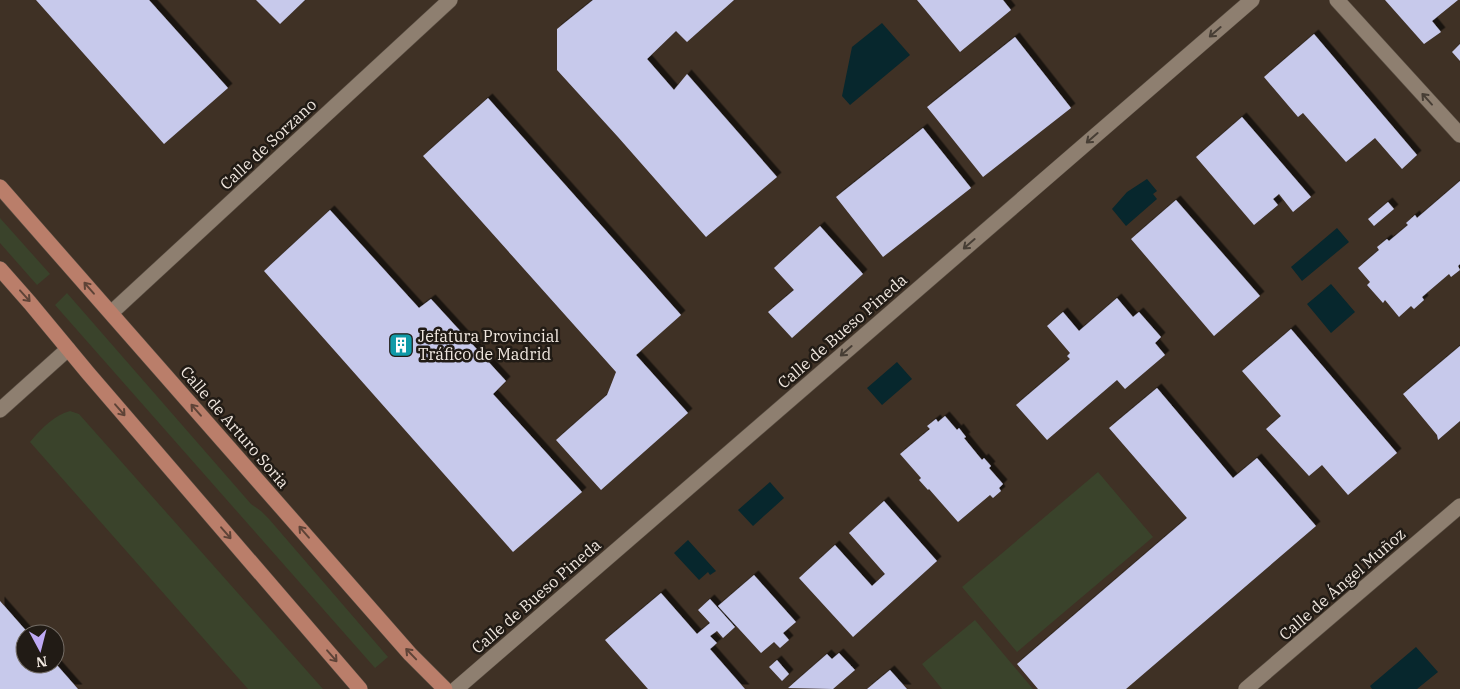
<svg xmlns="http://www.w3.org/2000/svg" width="1460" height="689" font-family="'IBM Plex Serif',serif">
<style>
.green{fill:#3a432b}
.water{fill:#07272d}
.building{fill:#c7c9eb;filter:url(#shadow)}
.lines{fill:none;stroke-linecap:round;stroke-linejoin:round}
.minor-casing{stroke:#5a4f44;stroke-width:16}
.major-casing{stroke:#5a4f44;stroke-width:16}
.minor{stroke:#8e7f70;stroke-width:15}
.major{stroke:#ba7e6a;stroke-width:15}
.oneway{stroke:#473e35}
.oneway2{stroke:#5e4337}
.labels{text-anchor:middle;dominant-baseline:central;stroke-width:5;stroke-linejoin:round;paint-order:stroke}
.street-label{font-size:16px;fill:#f1e8e0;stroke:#211b15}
.poi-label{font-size:16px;fill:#f1e8e0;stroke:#211b15;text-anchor:start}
</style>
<defs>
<filter id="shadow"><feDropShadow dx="4.5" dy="-4.5" stdDeviation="0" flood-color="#0009"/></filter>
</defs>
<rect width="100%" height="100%" fill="#3f3125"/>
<path class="green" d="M0 218 50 274 37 285 0 243Z
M67 293 251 504 261 511 269 519 388 657 375 668 55 305Z
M70 411 79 414 323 689H248L30 442C41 429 54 415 70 411Z
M1098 472 1153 537 1017 652 962 587Z
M975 620 1033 689H942L922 664Z"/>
<path class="water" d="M882 23 910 55 850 105 842 96 852 47Z
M1147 179 1157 191 1153 194 1157 199 1126 226 1112 209 1127 192Z
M1337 228 1349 242 1302 281 1291 267Z
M1331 284 1355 312 1331 333 1307 304Z
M897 362 912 379 882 405 867 388Z
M770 482 784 498 753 526 738 510Z
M688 540 716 571 710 575 708 572 699 580 674 553Z
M1416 647 1438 672 1417 689H1372L1370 686Z"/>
<path class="building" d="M36 0H149L228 88 164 144Z
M256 0H305L280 24Z
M593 0H734L687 42 676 31 647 59 674 90 687 74 777 177 706 237 618 137 557 70V29Z
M917 0H1003L1011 10 960 52Z
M1385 0H1458L1432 21 1441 32 1424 44Z
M1314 34 1417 155 1402 169 1375 138 1346 162 1303 113 1298 117 1264 77Z
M1015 37 1071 108 983 177 927 107Z
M1460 44V61L1452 52Z
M488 98 681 315 636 355 688 413 601 490 556 440 607 395 616 372 423 156Z
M1242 117 1311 197 1293 212 1279 194 1273 199 1278 205 1254 225 1196 157Z
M923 128 971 188 883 257 836 197Z
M1460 181V264L1458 266 1460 270 1451 277 1449 274 1422 297 1424 300 1414 309 1411 306 1399 317 1385 300 1383 303 1367 285 1370 282 1358 268 1379 250 1377 247 1387 239 1389 241 1408 225 1406 223 1415 215 1417 218Z
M1176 200 1260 296 1214 336 1131 239Z
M1388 202 1394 209 1374 226 1368 219Z
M330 210 419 308 431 299 506 381 493 394 582 492 513 552 264 271Z
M820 226 863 274 792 338 768 312 794 290 774 268Z
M1117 298 1133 317 1139 312 1161 337 1155 343 1165 355 1125 389 1117 380 1047 440 1016 405 1070 359 1067 356 1070 353 1047 326 1063 312 1079 331Z
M1291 329 1397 453 1348 495 1322 465 1309 476 1266 429 1281 416 1242 371Z
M1460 346V421L1438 440 1437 435 1403 394Z
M1157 388 1233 478 1257 458 1316 526 1126 689H1038L1017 664 1187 518 1109 428Z
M945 416 957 430 959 428 966 437 964 438 982 460 984 458 991 466 989 468 1003 484 999 488 1001 491 993 498 990 495 958 522 929 489 928 490 919 480 921 478 900 454 930 429 927 426 936 419 938 422Z
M884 501 937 561 853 637 799 578 835 545 872 586 885 574 849 533Z
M754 575 796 622 783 633 789 640 780 648 774 642 761 653 718 606Z
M661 593 697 634 710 623 698 610 710 599 735 627 723 638 717 631 710 636 717 643 710 649 745 689H648L605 640Z
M0 601 29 634H25V664H56L78 689H0Z
M839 653 855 670 833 689 788 688 827 654 832 659Z
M777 660 789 674 782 681 769 667Z
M890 670 907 689H867Z"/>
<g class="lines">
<g class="minor-casing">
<path id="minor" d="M1337 0 1460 135
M111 313 450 0
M0 410 68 349
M456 689 1252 0
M1246 689 1460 506"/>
</g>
<g class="major-casing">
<path id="major" d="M0 187 410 654 445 689
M0 269 30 303 88 373 360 689"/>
</g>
<use href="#minor" class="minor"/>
<use href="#major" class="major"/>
</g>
<defs><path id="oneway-shaft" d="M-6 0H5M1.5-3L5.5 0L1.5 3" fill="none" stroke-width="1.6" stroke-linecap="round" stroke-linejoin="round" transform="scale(1.25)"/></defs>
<g class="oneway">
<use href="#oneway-shaft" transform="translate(1215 32) rotate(139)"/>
<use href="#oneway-shaft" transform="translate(1427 99) rotate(-132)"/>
<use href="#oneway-shaft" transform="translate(1092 138) rotate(139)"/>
<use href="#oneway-shaft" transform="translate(969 244) rotate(139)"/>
<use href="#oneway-shaft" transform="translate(846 351) rotate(139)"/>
</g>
<g class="oneway2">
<use href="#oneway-shaft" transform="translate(89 288) rotate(-131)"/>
<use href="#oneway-shaft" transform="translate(25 296) rotate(48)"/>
<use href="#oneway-shaft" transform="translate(120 410) rotate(49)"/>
<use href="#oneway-shaft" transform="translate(196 410) rotate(-131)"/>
<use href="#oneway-shaft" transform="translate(304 532) rotate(-131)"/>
<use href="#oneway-shaft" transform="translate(226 533) rotate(49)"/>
<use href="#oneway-shaft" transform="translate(411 654) rotate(-134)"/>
<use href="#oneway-shaft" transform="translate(332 656) rotate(49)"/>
</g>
<defs>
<g id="building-square" transform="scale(1.25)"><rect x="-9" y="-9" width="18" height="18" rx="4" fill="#0f9aa8" stroke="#211b15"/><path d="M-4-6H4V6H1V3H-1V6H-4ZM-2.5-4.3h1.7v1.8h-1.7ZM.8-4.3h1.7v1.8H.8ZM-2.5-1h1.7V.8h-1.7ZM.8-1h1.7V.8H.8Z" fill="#fff"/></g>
</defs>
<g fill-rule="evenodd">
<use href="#building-square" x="401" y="345"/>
</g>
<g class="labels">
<g class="street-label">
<text transform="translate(268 144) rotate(-43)">Calle de Sorzano</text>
<text transform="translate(842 331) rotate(-41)">Calle de Bueso Pineda</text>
<text transform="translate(235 427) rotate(49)">Calle de Arturo Soria</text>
<text transform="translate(1342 584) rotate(-41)">Calle de Ángel Muñoz</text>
<text transform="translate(536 596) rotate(-41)">Calle de Bueso Pineda</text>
</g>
<g class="poi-label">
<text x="418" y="336">Jefatura Provincial<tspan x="418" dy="18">Tráfico de Madrid</tspan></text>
</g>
</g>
<g transform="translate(40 649) rotate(173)"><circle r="24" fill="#211b15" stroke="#746d66"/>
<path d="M0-4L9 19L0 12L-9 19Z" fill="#bea9f4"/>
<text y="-8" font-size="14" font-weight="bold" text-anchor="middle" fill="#f1e8e0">N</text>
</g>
</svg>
